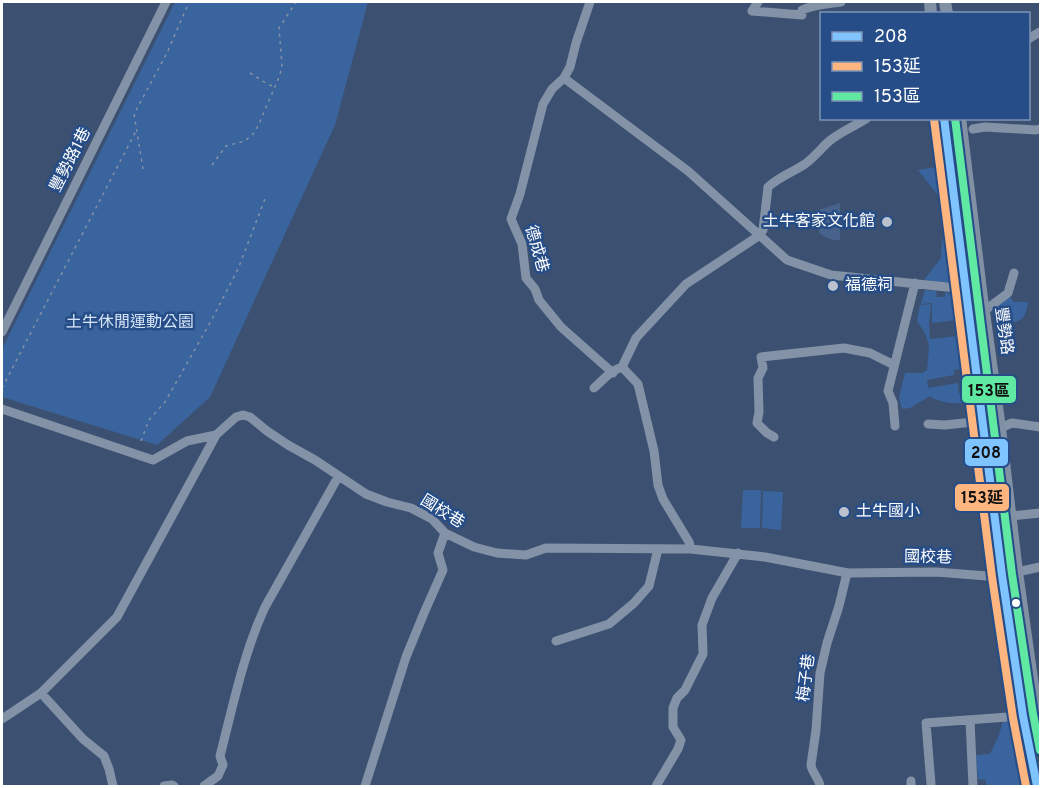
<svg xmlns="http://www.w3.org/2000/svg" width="1042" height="788" font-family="Overpass,'Noto Sans TC',sans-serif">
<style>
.green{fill:#3a649d}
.water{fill:#47628b}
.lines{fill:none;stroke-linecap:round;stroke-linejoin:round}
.path{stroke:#8392a7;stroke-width:1.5;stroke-dasharray:3 4.5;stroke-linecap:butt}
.minor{stroke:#8392a7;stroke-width:9}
.major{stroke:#8290a4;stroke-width:12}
.bus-1-casing{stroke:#264d87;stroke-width:12}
.bus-2-casing{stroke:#264d87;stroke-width:12}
.bus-3-casing{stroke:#264d87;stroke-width:12}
.bus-1{stroke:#80c4ff;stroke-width:8}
.bus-2{stroke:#ffb580;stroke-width:8}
.bus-3{stroke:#60e9a3;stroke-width:8}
.poi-dot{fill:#bbc2cd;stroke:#264d87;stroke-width:2}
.bus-dot{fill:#fff;stroke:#264d87;stroke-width:2}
.labels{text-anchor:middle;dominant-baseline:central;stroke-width:5;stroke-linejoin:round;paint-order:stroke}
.street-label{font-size:16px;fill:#fff;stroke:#264d87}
.poi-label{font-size:16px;fill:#fff;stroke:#264d87;text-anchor:start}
.park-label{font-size:16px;fill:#d5e4f7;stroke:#264d87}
.line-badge{stroke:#264d87;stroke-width:2}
.pale-badge-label{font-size:16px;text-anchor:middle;font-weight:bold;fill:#111}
</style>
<rect width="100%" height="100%" fill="#3c5171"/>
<path class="green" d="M175 2H368L335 125 210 397 157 445 2 397V349Z
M936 167 941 199 918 170Z
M946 237 950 280 947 283 924 280 941 258 942 239Z
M925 290 936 291 937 297H945V292L952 295 956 320 932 323V303L921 304Z
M1009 296 1014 302H1028C1025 327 1015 318 1000 328L997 307Z
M931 304 929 323 930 339 958 336 962 369 954 370V375L927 380 928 388 958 383 959 394 965 393 967 403C956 404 939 403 930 396L910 408 902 409 899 398 905 373H922L927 370C929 346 932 341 917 321L920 305Z
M743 490H761L760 528H741Z
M763 491 783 492 781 530 762 528Z
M1003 721 1011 722 1023 786H986V780L978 779 976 755 990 754 999 735Z"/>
<path class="water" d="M840 203V240H835L829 239 820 234C817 226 817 218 819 210Z"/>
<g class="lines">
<path class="path" d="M250 73 269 85 276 86
M212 165 226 146 245 141 254 133 258 126 280 75 282 65 279 28 296 2
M143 169 134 114 167 53 189 2
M2 388 136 131
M141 441 149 420 165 402 211 321 238 269 265 199"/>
<path class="minor" d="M590 2 576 43 570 67 564 78 552 89 543 104 520 194 511 219 522 244 526 278 535 289 539 300 561 327 613 373
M758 2 752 11 802 15V10C815 4 828 4 841 2
M1028 39 1040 32
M564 78 688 171 787 260 831 275 966 289 981 287
M973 129 985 127 1036 130 1040 129
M984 311 1008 293 1014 273
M2 332 166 2
M622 367 638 384 654 451 658 485 663 499 689 542 691 549
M594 388C603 380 611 370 622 367L636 338 686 284 760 235 763 230 768 187C779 177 793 172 805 164 813 158 819 151 826 144 837 133 854 127 867 118
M2 409 153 460 187 441 216 435 236 417 243 415 250 417 267 431 288 445 315 460 366 494 387 502 411 508 432 519 445 533 474 547 497 553 526 555 546 548 691 549 765 557 848 573 936 572 987 576 1017 572 1040 567
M928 424 945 425 983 421
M895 426 893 403 888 391 915 283
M1000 428 1012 423 1040 427
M774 437 767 433 757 423 759 412 758 378 763 368 761 357 844 348 870 353 894 365
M1010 516 1040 513
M556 641 609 624 634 603 649 586 658 549
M41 693 83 739 104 756 109 769 113 786
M2 719 41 693 117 617 216 435
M970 720 973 786
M911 781V786
M931 784 926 723 1023 716
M164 786 172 785 174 786
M204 786 218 776 223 765 220 756C233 706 243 655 265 607L338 477
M365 786 406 657 424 613 443 570 438 553 445 533
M656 786 678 749 681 740 673 727V708L677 698 685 690 703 654 702 625 712 598 738 553
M820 786C819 778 812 773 811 765L816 730 820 673 827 643 839 606 846 577 848 573"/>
<path class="major" d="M930 2 931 14
M945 2 947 14
M944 118 1002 575 1023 716 1037 786
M960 118 982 298 1000 428 1017 572 1033 686 1040 727"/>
<g class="bus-1-casing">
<path id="bus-1" d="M944 118 1002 575 1023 716 1037 786"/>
</g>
<g class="bus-2-casing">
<path id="bus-2" d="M934 119 992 577 1013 718 1026 786"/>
</g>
<g class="bus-3-casing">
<path id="bus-3" d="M955 118 1012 574 1033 714 1040 750"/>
</g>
<use href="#bus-1" class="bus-1"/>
<use href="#bus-2" class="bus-2"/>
<use href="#bus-3" class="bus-3"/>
</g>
<g class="poi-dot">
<circle cx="887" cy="222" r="6"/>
<circle cx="833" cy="286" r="6"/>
<circle cx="844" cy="512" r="6"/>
</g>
<circle class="bus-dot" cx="1016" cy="603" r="5"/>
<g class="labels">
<g class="street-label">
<text transform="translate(71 160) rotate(-63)">豐勢路1巷</text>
<text transform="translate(536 249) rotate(74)">德成巷</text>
<text transform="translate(1003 331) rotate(82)">豐勢路</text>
<text transform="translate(442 512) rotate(32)">國校巷</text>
<text transform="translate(928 558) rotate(1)">國校巷</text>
<text transform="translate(807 678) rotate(-83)">梅子巷</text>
</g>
<g class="poi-label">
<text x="875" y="222" text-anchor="end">土牛客家文化館</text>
<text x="845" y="286">福德祠</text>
<text x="856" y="512">土牛國小</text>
</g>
<g class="park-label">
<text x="130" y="323">土牛休閒運動公園</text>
</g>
</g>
<g class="line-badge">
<rect x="961" y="375" width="56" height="29" rx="6" fill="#60e9a3"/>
<rect x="964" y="438" width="45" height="29" rx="6" fill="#80c4ff"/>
<rect x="954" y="483" width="56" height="29" rx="6" fill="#ffb580"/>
</g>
<g class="pale-badge-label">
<text x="989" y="396">153區</text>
<text x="986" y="458">208</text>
<text x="982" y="503">153延</text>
</g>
<rect width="1042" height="788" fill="none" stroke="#ffffff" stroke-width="6"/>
<rect x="820" y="12" width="210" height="108" fill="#264d87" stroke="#7d94b7" stroke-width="1.5"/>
<rect x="832" y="32" width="30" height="9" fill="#80c4ff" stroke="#7d94b7" stroke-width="1.5"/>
<text x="874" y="42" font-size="18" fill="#ffffff">208</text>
<rect x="832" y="62" width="30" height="9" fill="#ffb580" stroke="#7d94b7" stroke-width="1.5"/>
<text x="874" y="72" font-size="18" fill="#ffffff">153延</text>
<rect x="832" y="92" width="30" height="9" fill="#60e9a3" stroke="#7d94b7" stroke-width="1.5"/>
<text x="874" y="102" font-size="18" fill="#ffffff">153區</text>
</svg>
